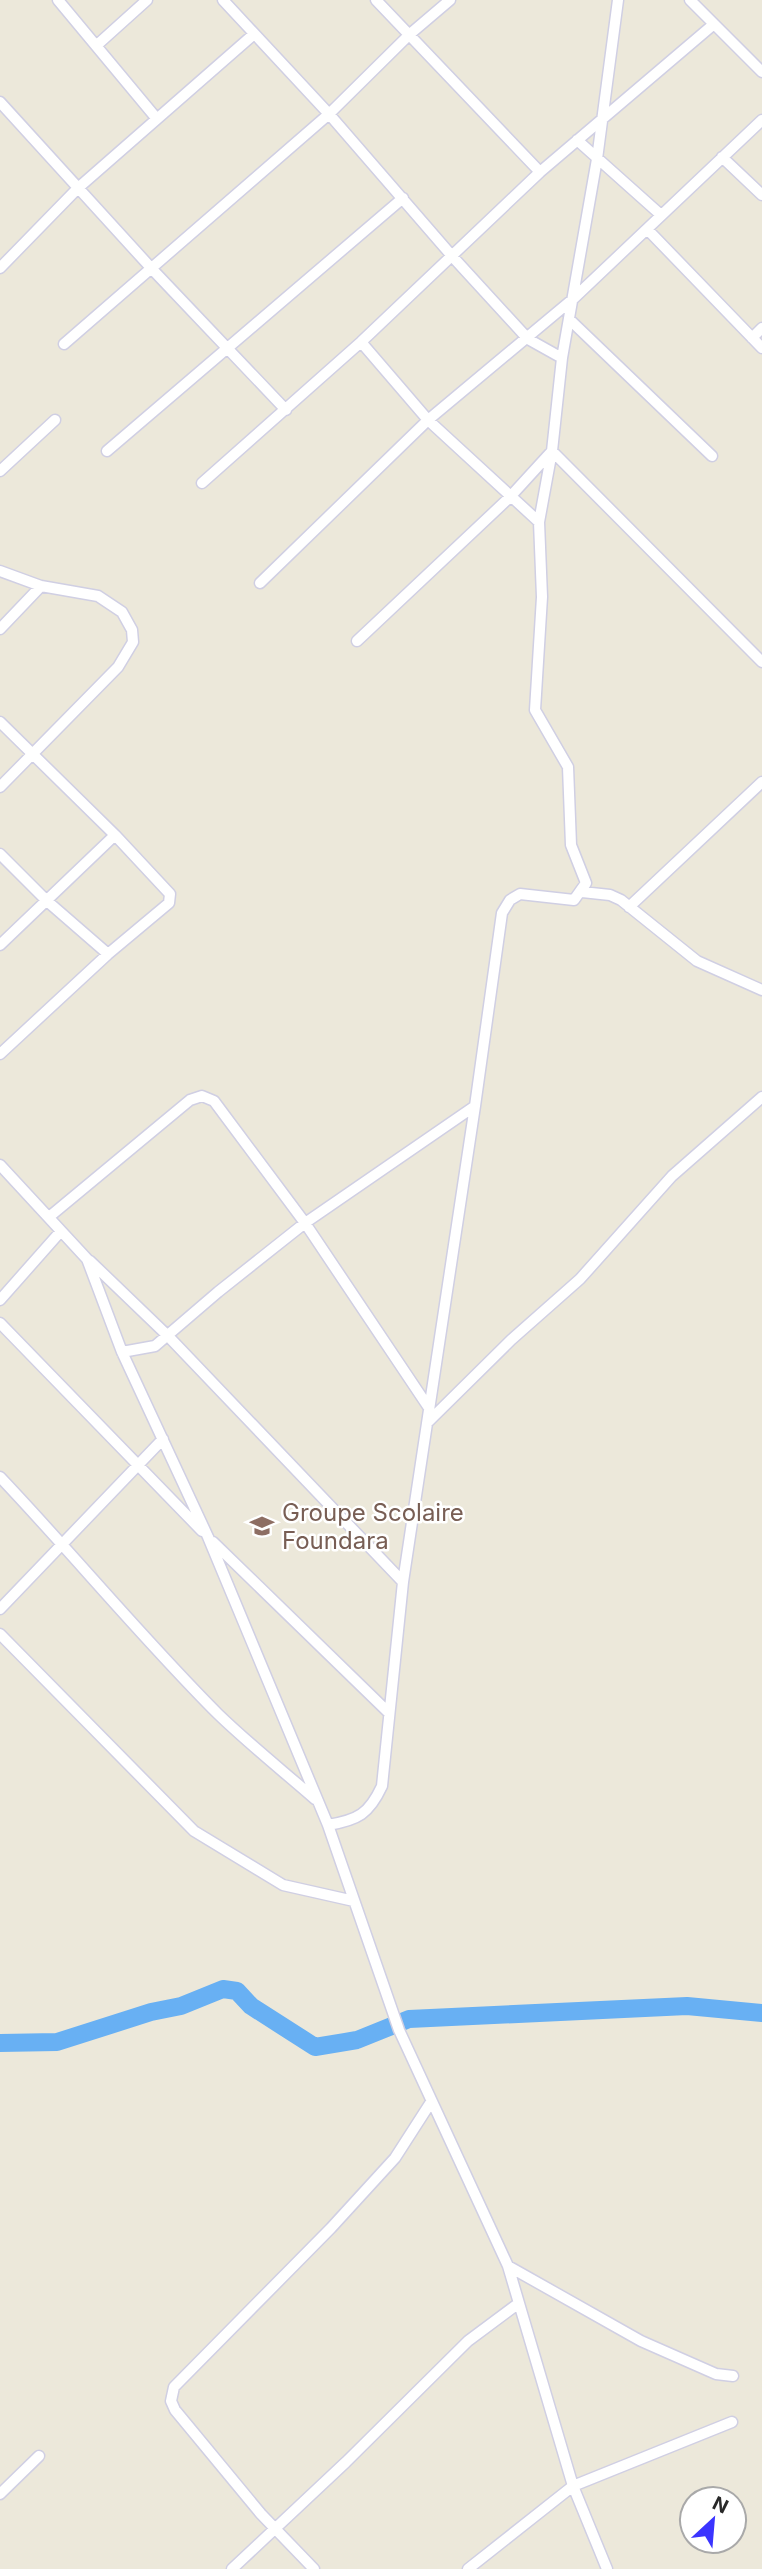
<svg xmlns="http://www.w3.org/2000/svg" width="762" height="2569" font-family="Inter,sans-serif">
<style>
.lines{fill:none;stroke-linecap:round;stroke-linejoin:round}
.river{stroke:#68b0f3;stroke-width:18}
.minor-casing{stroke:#d0cfe3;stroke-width:13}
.minor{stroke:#fff;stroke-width:10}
.labels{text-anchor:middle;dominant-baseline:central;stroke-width:5;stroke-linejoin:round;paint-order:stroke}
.education-label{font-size:24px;fill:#785e54;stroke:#fff;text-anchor:start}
</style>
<rect width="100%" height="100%" fill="#ece8da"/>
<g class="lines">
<path class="river" d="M0 2043 57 2042 151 2012 181 2006 223 1989 237 1991 251 2006 315 2047 357 2040 409 2019 687 2006 762 2013"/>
<g class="minor-casing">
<path id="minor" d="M58 0 157 119
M223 0 329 114 452 256 528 339 562 358
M376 0 540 172
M690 0 762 72
M97 45 147 0
M0 102 152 269 286 410
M577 140 661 215
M722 157 762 195
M647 229 762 348
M0 268 78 188 254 34
M569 319 712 456
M752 338 762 328
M361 342 428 420 539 522
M64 344 329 114 410 34 450 0
M107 451 403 198
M0 471 55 420
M202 483 361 342 540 172 714 24
M0 571 41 586 98 596 122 612 132 630 133 642 118 667 0 787
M260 583 428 420 573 299 762 120
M0 629 41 586
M357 641 510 497 552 451 762 662
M0 722 115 835 170 894 169 903 108 954 0 1054
M0 854 47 901 108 954
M582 892 610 895 621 900 697 961 762 990
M629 907 762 782
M0 945 115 835
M0 1165 87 1259 122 1352 208 1537 328 1825 399 2030 508 2266 573 2486 607 2569
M49 1217 190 1100 202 1096 214 1101 305 1223 429 1408
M90 1261 168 1336 403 1582
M0 1300 61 1231
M0 1323 202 1531
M122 1352 155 1346 218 1292 305 1223 475 1106
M427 1423 511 1340 580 1279 672 1176 762 1097
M0 1477C74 1555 142 1638 218 1714 249 1744 283 1771 315 1799
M213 1542 389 1713
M0 1609 163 1439
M0 1634 194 1831 283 1885 354 1901
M328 1825C358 1820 369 1814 382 1786L403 1582 475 1106 502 913 510 900 520 894 574 900 586 883 571 845 568 767 535 710 542 597 539 522 552 451 562 358 597 159 618 0
M508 2266 641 2341 716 2374 733 2376
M0 2494 39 2456
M232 2569 346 2462 468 2341 519 2303
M314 2569 261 2514 175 2410 171 2401 174 2387 331 2228 395 2158 431 2102
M468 2569 573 2486 732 2422"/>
</g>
<use href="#minor" class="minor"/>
</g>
<defs>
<g id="school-bare" transform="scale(1.89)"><path d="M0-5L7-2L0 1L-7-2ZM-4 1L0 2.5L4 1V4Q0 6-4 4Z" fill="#8d6e63" stroke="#fff" stroke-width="2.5" paint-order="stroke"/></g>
</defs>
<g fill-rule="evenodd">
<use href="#school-bare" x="262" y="1526"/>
</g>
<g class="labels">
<g class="education-label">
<text x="282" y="1512">Groupe Scolaire<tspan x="282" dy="28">Foundara</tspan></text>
</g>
</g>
<g transform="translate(713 2520) rotate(26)"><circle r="33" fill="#ffffff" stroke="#a9a9a9" stroke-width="2"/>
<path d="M0-5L12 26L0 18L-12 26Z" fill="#3b34ff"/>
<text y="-10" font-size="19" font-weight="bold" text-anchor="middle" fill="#292929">N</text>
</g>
</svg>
